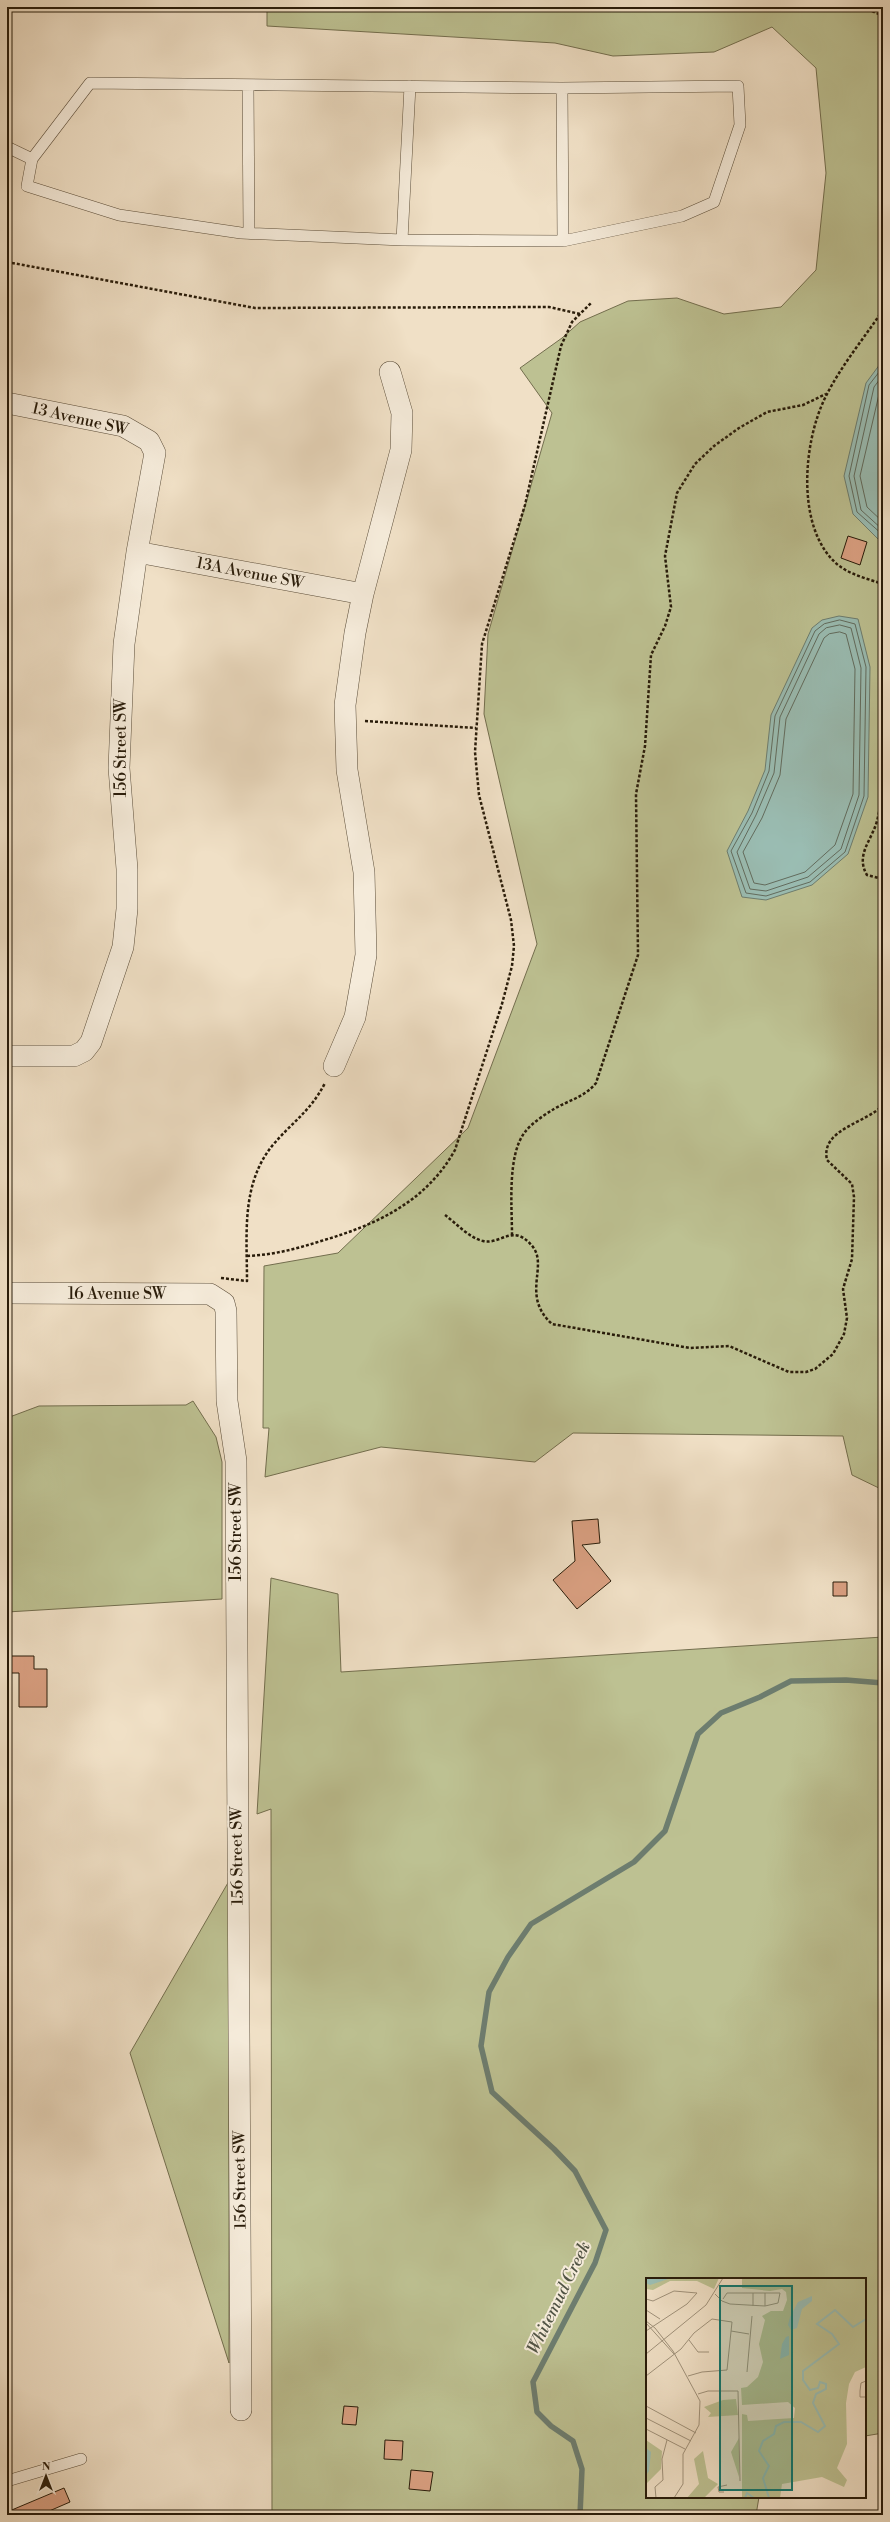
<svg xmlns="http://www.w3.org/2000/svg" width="890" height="2522" font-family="'Libre Bodoni',serif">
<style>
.green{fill:#bdc192;stroke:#736e4e}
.water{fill:#9abdb3;stroke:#6d7d6f}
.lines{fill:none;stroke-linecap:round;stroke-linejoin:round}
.shore{stroke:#626c5e;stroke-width:1}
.stream{stroke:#6d7d6f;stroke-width:5.5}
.building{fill:#dba183;stroke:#291c0a}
.service-casing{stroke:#5b4d39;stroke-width:12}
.minor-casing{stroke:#5b4d39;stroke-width:22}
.path{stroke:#291c0a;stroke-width:2.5;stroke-dasharray:3 2;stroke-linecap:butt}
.service{stroke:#f5ebda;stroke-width:11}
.minor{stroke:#f5ebda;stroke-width:21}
.labels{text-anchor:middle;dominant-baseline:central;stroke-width:4;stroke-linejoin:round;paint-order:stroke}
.street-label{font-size:16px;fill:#291c0a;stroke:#f5ebda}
.water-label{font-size:17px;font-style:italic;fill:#515445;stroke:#f5ebda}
.inset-river{fill:none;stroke:#9abdb3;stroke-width:2}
.inset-road{fill:none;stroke:#a0927b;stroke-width:1}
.view{fill:#0f766e;fill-opacity:0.15;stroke:#0f766e;stroke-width:2}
.inset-edge{fill:none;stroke:#291c0a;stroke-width:2}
</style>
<rect width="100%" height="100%" fill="#f0e0c6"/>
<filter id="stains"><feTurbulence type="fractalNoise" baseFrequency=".005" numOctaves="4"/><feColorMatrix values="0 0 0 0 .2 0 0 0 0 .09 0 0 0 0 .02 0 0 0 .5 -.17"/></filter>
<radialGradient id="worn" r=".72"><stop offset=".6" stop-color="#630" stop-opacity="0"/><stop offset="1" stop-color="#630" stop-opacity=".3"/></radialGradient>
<path class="green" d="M267 7H883V1490L852 1475 843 1436 573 1433 535 1462 381 1447 265 1477 269 1428H263L264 1266 338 1253 468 1128 537 944 484 714 488 634 552 413 520 368 562 338 580 322 628 301 677 298 724 314 781 307 816 270 826 173 816 68 772 27 714 52 613 56 555 43 267 26Z
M193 1401 216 1437 222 1462V1599L7 1612V1418L39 1406 186 1405Z
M271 1578 338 1594 341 1672 883 1637V2433L865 2436V2279H647V2497H759L756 2515H272L271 1809 257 1814Z
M229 1881V2363L130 2053Z"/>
<path class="water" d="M883 360V539H878L853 514 844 476 866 383Z
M839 616 858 619 870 667 868 797 848 854 812 885 766 900 742 897 727 851 748 811 765 770 771 715 812 628 822 620Z"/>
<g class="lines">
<path class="shore" d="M883 367 869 385 849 476 857 512 883 535
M883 375 874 387 854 476 861 510 883 530
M883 385 880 390 860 476 867 507 883 522
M840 620 855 624 866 667 864 796 845 852 810 882 766 896 746 893 731 851 752 813 769 771 775 716 815 631 824 624Z
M840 625 851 628 861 668 859 795 841 849 808 877 766 891 750 889 737 852 756 815 774 773 780 717 819 634 826 628Z
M840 632 846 634 855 669 853 794 835 845 805 872 765 885 754 883 743 852 762 818 780 775 786 719 824 638 829 634Z"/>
<path class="stream" d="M580 2515 582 2469 573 2441 551 2426 537 2412 533 2382 595 2263 606 2230 575 2171 554 2149 492 2092 481 2046 489 1992 508 1957 531 1924 634 1862 665 1831 698 1734 721 1713 760 1697 791 1681 846 1680 883 1683"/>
</g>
<path class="building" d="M848 536 867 542 860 565 841 558Z
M598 1519 600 1543 582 1545 611 1581 577 1609 553 1580 575 1561 572 1521Z
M833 1582H847V1596H833Z
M11 1656H34V1669H47V1707H19V1673H11Z
M344 2406 358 2407 356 2425 342 2424Z
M385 2440 403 2441 402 2460 384 2459Z
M411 2470 433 2472 430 2491 409 2489Z
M64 2488 70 2502 40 2515H7V2512Z"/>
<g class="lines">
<g class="service-casing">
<path id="service" d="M90 83 562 88 738 86 740 125 714 202 682 216 563 241 402 240 241 233 119 215 27 186 32 159Z
M248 86 249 234
M562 88 563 241
M7 147 32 159
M402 240 410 86
M7 2481 81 2459"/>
</g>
<g class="minor-casing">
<path id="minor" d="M7 403 123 426 149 441 155 453 137 552 124 644 119 768 127 869V909L123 947 91 1042 84 1051 74 1056H7
M137 552 363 594
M334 1066 355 1017 366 955 364 872 347 770 345 705 355 633 363 594 401 450 402 413 390 372
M7 1293 210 1294 224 1303 226 1311 227 1401 236 1461 241 2410"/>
</g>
<path class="path" d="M863 7 883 16
M7 262 255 308 549 307 580 314
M883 310C864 338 841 366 826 396 803 441 795 529 838 565 851 575 868 579 883 584
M365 721 476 728
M883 787C881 798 880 810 877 821 872 840 855 855 867 875L883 879
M445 1215C456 1223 469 1238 483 1241 502 1245 513 1222 533 1247 548 1267 521 1296 552 1324L690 1348 729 1346 789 1372H806L815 1369 833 1354 844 1334 847 1318 843 1289 852 1259 854 1197 852 1184 827 1160C820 1129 867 1123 883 1105
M512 1235C512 1206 507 1155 525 1132 532 1123 544 1115 554 1109 569 1100 585 1097 596 1083L638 955 636 794 645 746 651 655 665 626 671 607 665 556 677 493 695 464 714 446 739 428 767 412 803 405 826 394
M247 1256C273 1255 296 1249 321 1241 376 1225 426 1202 455 1150L502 1004 512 966 514 946 511 920 479 795 475 752 482 644 525 505 561 346 572 322 592 302
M221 1278 247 1281C247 1234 241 1185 272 1146 292 1122 310 1112 325 1083"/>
<use href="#service" class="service"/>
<use href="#minor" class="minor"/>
</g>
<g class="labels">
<g class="street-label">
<text transform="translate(80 419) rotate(13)">13 Avenue SW</text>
<text transform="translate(250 573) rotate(11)">13A Avenue SW</text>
<text transform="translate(121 748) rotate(-90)">156 Street SW</text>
<text x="117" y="1294">16 Avenue SW</text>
<text transform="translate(236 1532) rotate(-90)">156 Street SW</text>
<text transform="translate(237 1856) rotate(-91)">156 Street SW</text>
<text transform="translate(240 2180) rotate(-91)">156 Street SW</text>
</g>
<g class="water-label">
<text transform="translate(559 2298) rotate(-64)">Whitemud Creek</text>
</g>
</g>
<g transform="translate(646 2278)">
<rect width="220" height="220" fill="#f0e0c6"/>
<path d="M0 0H73L68 11 51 3H24L7 12 0 11ZM96 0H220V89L209 94 203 106 200 125 201 166 191 190 201 202 198 209 176 199 136 206 134 220H96V136L101 137 102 143 148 140 149 130 142 124 96 127 95 110 101 109 112 99 117 84 113 66 119 42 116 38 125 33H137L141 22 140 14 136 11 124 13 96 10ZM90 121 92 137 62 139 65 135 58 129 77 122ZM93 160V199L85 174ZM0 162 16 173 15 191 0 206ZM57 173 62 200 72 206 58 220H41L53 206 48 181Z" fill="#bdc192"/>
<path d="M0 0H25L4 7 0 5ZM166 18V23L156 31 151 50 145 52 142 47 144 39 152 24ZM143 58V77L134 81 136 66 140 59ZM0 170 5 174 3 193 0 197Z" fill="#9abdb3"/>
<path class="inset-river" d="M99 220 101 215 108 220M123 220 117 200 123 188 113 173 117 163 128 156 130 148 138 144H155L172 154 179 148 167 125 170 116 180 111V106L174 104 172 110 164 112 157 102V93L193 66 186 56 171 46 189 32 207 49 220 41"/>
<path class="inset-road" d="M119 15V28M69 16 76 23 84 26 119 28 132 25 134 15H81L77 21M0 21 7 23 28 13 51 15 41 26 0 53M107 28V15M0 32 14 41M0 43 9 50 27 73 54 123 53 147 37 176V206L28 220M0 45 28 76M85 53 103 56M43 62 52 74H63M0 76 60 27 77 0M101 94 106 38M0 98 35 71 48 55 66 41 86 44 81 92 56 94 42 98M220 103 215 105 214 113V119H220M52 116 62 113H92L94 203M0 128 50 155M0 140 45 163M0 151 39 171M78 214H73L72 209 81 207M10 220 9 209 17 202 16 181 21 162"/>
<path class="view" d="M74 8H146V212H74Z"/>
<rect width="220" height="220" class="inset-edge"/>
</g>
<rect width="890" height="2522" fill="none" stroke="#f0e0c6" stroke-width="24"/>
<rect x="8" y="8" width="874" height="2506" fill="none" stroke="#291c0a" stroke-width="2"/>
<rect x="12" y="12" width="866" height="2498" fill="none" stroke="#291c0a"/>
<g transform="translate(46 2476)" stroke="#f5ebda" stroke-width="3" paint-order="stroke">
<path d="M0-3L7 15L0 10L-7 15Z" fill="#291c0a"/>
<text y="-6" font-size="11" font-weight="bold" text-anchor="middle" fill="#291c0a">N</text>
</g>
<rect width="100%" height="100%" filter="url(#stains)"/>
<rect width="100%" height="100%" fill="url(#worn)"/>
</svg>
